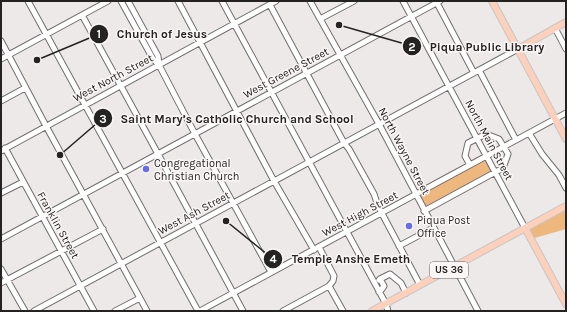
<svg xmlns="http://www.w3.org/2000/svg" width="567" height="312" font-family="Karla,sans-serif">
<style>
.green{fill:#eeb77e}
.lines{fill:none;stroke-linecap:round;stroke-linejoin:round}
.minor-casing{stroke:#716d6d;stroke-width:7}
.major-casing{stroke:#c6c6c6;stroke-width:8}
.minor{stroke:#fff;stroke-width:5}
.major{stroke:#fdd0bb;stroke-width:6}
.poi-dot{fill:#686de7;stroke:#fbf6f6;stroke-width:1.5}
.labels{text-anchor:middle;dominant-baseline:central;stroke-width:3;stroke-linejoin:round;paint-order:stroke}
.shield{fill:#fbf6f6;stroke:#646262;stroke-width:1}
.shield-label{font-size:10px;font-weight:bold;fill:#242322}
.street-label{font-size:11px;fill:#242322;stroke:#fbf6f6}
.poi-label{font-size:11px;fill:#242322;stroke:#fbf6f6;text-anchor:start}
.leader{fill:none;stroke:#242322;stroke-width:1.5}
.callout-dot{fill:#242322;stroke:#fbf6f6;stroke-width:1.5}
.mark-label{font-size:12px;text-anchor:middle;font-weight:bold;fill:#fff}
.callout-label{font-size:12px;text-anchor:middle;font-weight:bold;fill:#242322;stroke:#fbf6f6;stroke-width:3;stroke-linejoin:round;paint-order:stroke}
</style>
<rect width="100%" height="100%" fill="#ede9e9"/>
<path class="green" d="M486 156 495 173 424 211 416 194Z
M566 206V229L531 239 525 228Z"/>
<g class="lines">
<g class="minor-casing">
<path id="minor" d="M28 1 198 311
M121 1 153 59 159 65 195 134 271 272
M128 1 158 56 159 65
M178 1 274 181 314 250
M222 1 386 304 388 311
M310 1 379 124 478 311
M403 1 525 228
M437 3 474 73
M270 5 344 143 349 149 374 194 378 206 420 285
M82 15 158 154 243 311
M320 19 354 1
M555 28 566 49
M1 41 46 126 147 311
M1 59 108 1
M479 70 516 140
M1 101 25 88
M529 133 542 154 559 175 566 188
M5 148 94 311
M1 151 276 1
M1 193 23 182
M424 211 503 168 508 154 499 139 486 134 468 143 465 156 470 165
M1 239 440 1
M399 246 433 228
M319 247 334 276 333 281 329 286
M1 269 25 311
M380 279 390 274 401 283 406 293
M379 280 380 279 384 286 382 289 379 292
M1 283 103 229
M34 311 518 49
M115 311 140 298
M200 311 566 113
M283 311 329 286 343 311"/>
</g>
<g class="major-casing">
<path id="major" d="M492 1 566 139
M518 49 566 22
M525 228 566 304
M372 311 566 206"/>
</g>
<use href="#minor" class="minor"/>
<use href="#major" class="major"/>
</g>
<g class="poi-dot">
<circle cx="146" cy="169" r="4"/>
<circle cx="409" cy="226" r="4"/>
</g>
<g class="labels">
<rect class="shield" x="430" y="262" width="38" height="16" rx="3"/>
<g class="shield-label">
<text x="449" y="270">US 36</text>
</g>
<g class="street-label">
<text transform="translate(286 73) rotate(-28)">West Greene Street</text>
<text transform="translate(113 78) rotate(-28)">West North Street</text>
<text transform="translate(489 140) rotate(62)">North Main Street</text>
<text transform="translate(404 151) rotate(62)">North Wayne Street</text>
<text transform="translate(194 213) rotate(-28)">West Ash Street</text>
<text transform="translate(360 214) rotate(-28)">West High Street</text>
<text transform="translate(58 225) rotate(61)">Franklin Street</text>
</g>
<g class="poi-label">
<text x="154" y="163">Congregational<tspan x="154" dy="13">Christian Church</tspan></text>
<text x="417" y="220">Piqua Post<tspan x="417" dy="13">Office</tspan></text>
</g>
</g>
<path class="leader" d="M37 60L99 34M339 25L412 46M60 155L103 118M226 221L273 259"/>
<g class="callout-dot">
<circle cx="37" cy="60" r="4"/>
<circle cx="339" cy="25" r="4"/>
<circle cx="60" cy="155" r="4"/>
<circle cx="226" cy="221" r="4"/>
<circle cx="99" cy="34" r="10"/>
<circle cx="412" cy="46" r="10"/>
<circle cx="103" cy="118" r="10"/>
<circle cx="273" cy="259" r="10"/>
</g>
<g class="mark-label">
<text x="99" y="38">1</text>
<text x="412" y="51">2</text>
<text x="103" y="123">3</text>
<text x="273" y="263">4</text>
</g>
<g class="callout-label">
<text x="162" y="38">Church of Jesus</text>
<text x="487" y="51">Piqua Public Library</text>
<text x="237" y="123">Saint Mary’s Catholic Church and School</text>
<text x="351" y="263">Temple Anshe Emeth</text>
</g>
<rect width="567" height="312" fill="none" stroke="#242322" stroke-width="4"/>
</svg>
